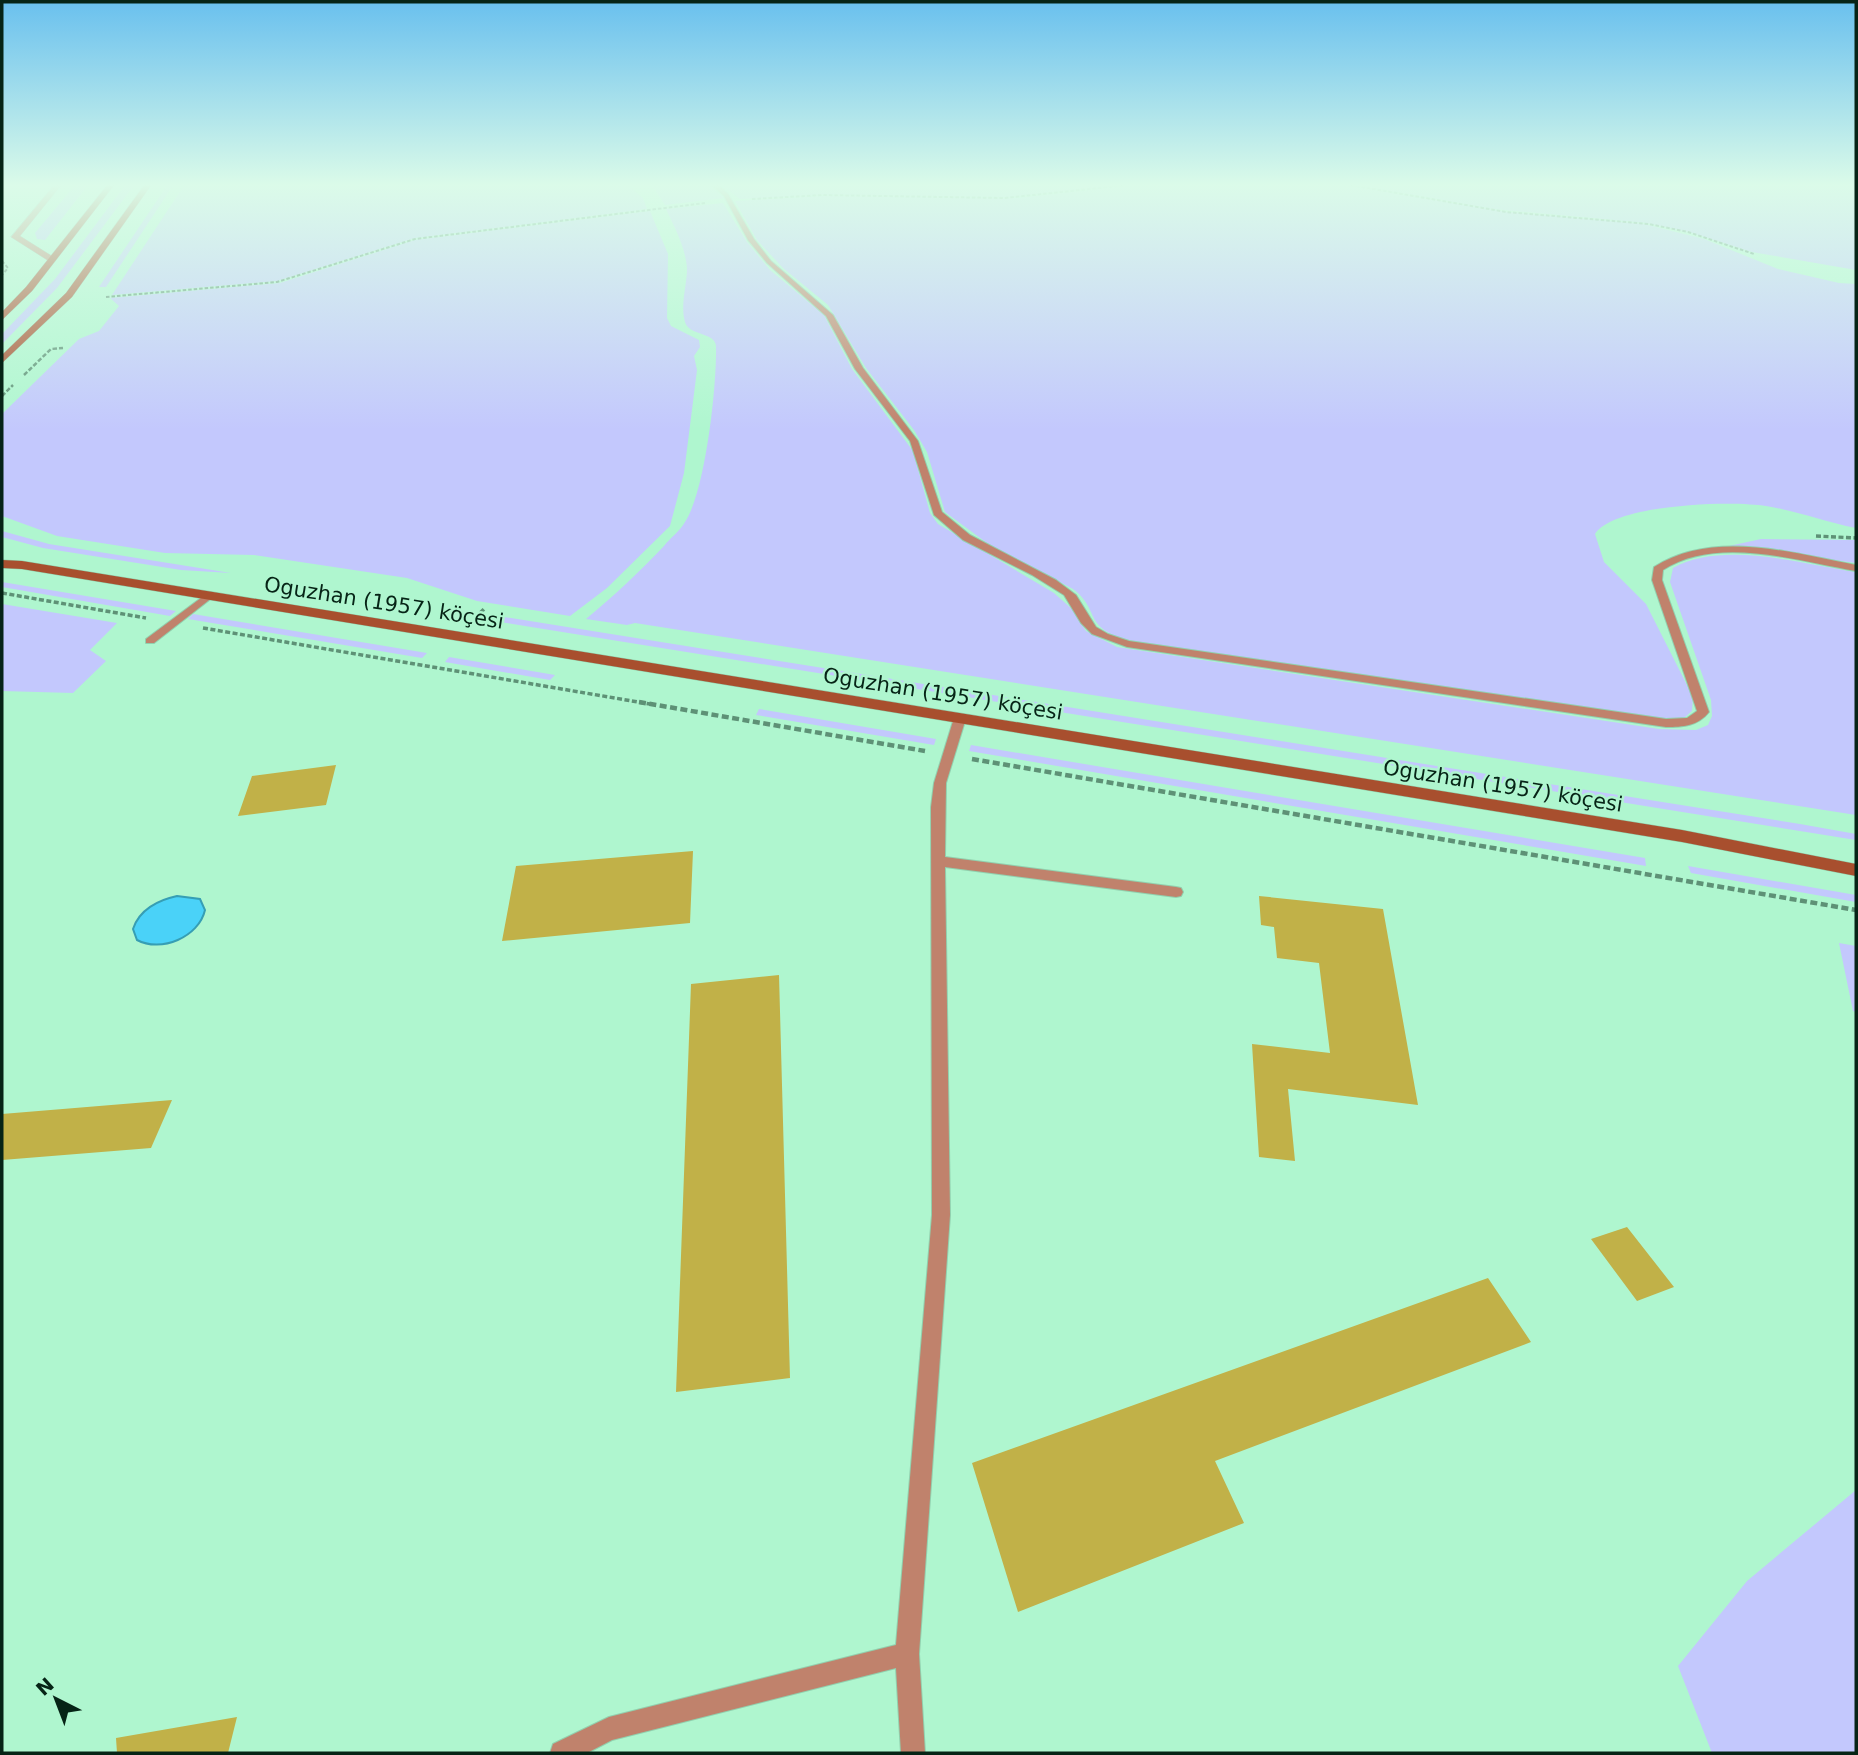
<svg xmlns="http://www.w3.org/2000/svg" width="1858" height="1755" font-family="'DejaVu Sans',sans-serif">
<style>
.green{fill:#c3c8fd}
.water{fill:#4ad2f8;stroke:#369eb4;stroke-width:2}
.building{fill:#c1b148}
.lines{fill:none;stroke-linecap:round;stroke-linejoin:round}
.lane-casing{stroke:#91d0ae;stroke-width:2}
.street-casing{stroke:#91d0ae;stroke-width:1}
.secondary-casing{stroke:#91d0ae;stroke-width:1}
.path-far3{stroke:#5e9176;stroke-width:2;stroke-dasharray:3.5 2;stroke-linecap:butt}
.path-far2{stroke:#5e9176;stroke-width:2.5;stroke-dasharray:4.5 2;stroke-linecap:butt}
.path-far1{stroke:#5e9176;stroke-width:3.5;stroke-dasharray:5 2.5;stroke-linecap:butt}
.path{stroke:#5e9176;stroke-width:4.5;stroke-dasharray:7 3.5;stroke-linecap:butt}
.lane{fill:#c0826c;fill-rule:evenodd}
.street{fill:#c0826c;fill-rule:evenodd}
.secondary{fill:#a84f2e;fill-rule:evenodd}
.labels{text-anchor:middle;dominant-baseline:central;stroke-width:5;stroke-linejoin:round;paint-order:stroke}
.street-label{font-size:21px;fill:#062416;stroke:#aff6cf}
</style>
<rect width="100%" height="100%" fill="#aff6cf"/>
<path class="green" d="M76 184H89L45 240 37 239 35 233Z
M126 184H135L57 288 2 344V334L55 279Z
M168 184H174L106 287H99Z
M185 184H626L643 198 647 209 415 238 277 281 112 295Z
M651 184H708L724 198 665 205Z
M720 184H1129L1009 197 821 195 740 199Z
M1144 184H1340L1506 212 1644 224 1704 239 1778 269 1839 283 1856 284V528C1826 522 1797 511 1766 506 1732 500 1614 504 1595 534L1604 562 1646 604 1693 697 1692 711 1684 718 1665 719 1133 641C1081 629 1102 611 1073 589L991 546 945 512 927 452 914 430 866 368 828 305 783 268 757 240 735 201 823 196 1018 198Z
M1350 184H1856V270L1752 252 1689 232 1647 223 1494 209Z
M723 203 747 242 770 270 824 315 852 369 913 451 930 513 938 524 1054 593 1072 609 1086 631 1117 647 1659 729 1696 730 1708 725 1712 716 1711 700 1670 582 1673 568C1723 540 1802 564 1856 572V815L635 623 627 625 586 619C614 596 639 572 664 546 670 538 680 531 685 522 706 490 717 383 716 346 715 332 689 336 685 322 680 305 687 285 687 269 686 249 675 228 666 209Z
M650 211 668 254 667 318 671 326 699 340 700 347 694 356 697 370 684 473 670 526 607 588 570 616 477 601 407 578 254 555 165 553 57 536 2 516V414L79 339 99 331 119 306 110 298 280 283 415 240Z
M2 531 49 544 231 573 181 570 43 548 2 537Z
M1761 539 1856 540V563L1729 546Z
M2 582 176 611 170 616 2 587Z
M2 604 117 623 90 650 106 661 73 693 2 691Z
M193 614 427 653 422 658 188 619Z
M498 616 1800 824 1856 834V840L494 621Z
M449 657 555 675 550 680 445 662Z
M759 709 936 739 934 745 756 715Z
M971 745 1645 858 1646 866 969 751Z
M1688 866 1856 895V902L1691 873Z
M1839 943 1856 946V1012L1853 1011Z
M1856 1490V1753H1712L1678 1666 1747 1581Z"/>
<path class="water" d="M177 896 200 899 205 910C199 937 161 953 137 940L133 929C139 910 158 900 177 896Z"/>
<path class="building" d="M336 765 326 805 238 816 252 776Z
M693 851 690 923 502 941 516 866Z
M1259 896 1383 909 1418 1105 1288 1089 1295 1161 1259 1157 1252 1044 1330 1053 1319 963 1277 958 1274 927 1261 925Z
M779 975 790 1378 676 1392 691 984Z
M172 1100 151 1148 2 1160V1114Z
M1627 1227 1674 1287 1637 1301 1591 1239Z
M1488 1278 1531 1342 1215 1461 1244 1523 1018 1612 972 1463Z
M237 1717 228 1753H117L116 1738Z"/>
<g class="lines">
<g class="lane-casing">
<path id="lane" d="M711 184H718L728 194 754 239 771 261 833 315 863 368 918 441 942 512 970 535 1056 580 1076 595 1096 627 1108 634 1129 641 1666 719 1687 718 1697 711 1652 580 1654 567C1713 529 1792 553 1856 565V571C1797 561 1717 535 1663 570L1662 580 1709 712C1698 726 1683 727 1666 727L1127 647 1092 634 1081 623 1064 595 1032 575 963 540 934 515 910 441 855 369 826 316 767 263 748 240 724 196Z
M209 592 213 593V597L154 643H146V639Z
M960 714 966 718 946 783 945 857 1176 887 1181 888 1183 892 1181 896 1176 897 945 867 950 1215 919 1654 925 1753H901L896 1668 612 1740 587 1753H550L553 1744 609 1717 896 1645 932 1215 931 807 934 783 954 718Z"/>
</g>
<g class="street-casing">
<path id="street" d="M55 184H62L20 236 55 258 52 263 11 237Z"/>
</g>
<g class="secondary-casing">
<path id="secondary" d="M108 184H115L32 291 2 320V312L26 287Z
M145 184H152L72 297 2 363V355L66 293Z
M2 560 22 561 1682 830 1856 864V876L1682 842 22 569 2 568Z"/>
</g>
<path class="path-far3" d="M1345 184 1506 212 1649 224 1688 232 1754 254
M752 199 822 195 1004 198 1136 184
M2 261 8 268 2 275
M106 297 277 282 415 239 705 203"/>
<path class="path-far2" d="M24 375 51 349 63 348
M2 396 13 385"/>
<path class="path-far1" d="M1816 536 1856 538
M2 593 146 618
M475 618 485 608
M203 628 650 704"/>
<path class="path" d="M639 702 925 751
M972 759 1856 910"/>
<use href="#lane" class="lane"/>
<use href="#street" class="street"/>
<use href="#secondary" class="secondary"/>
</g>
<linearGradient id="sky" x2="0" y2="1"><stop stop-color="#69c0ee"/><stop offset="0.43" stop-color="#dbfbe9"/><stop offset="1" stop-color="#dbfbe9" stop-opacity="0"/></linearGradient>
<rect width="1858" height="430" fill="url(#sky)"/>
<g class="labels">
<g class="street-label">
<text transform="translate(384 603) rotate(9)">Oguzhan (1957) köçesi</text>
<text transform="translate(943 694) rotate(9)">Oguzhan (1957) köçesi</text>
<text transform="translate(1503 786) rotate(9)">Oguzhan (1957) köçesi</text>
</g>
</g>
<rect width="1858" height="1755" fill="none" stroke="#062416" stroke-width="7"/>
<g transform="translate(56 1699) rotate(318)" stroke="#aff6cf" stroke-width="5" paint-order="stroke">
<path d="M0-5L12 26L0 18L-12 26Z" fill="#062416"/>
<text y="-10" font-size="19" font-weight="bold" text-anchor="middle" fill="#062416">N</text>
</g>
</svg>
